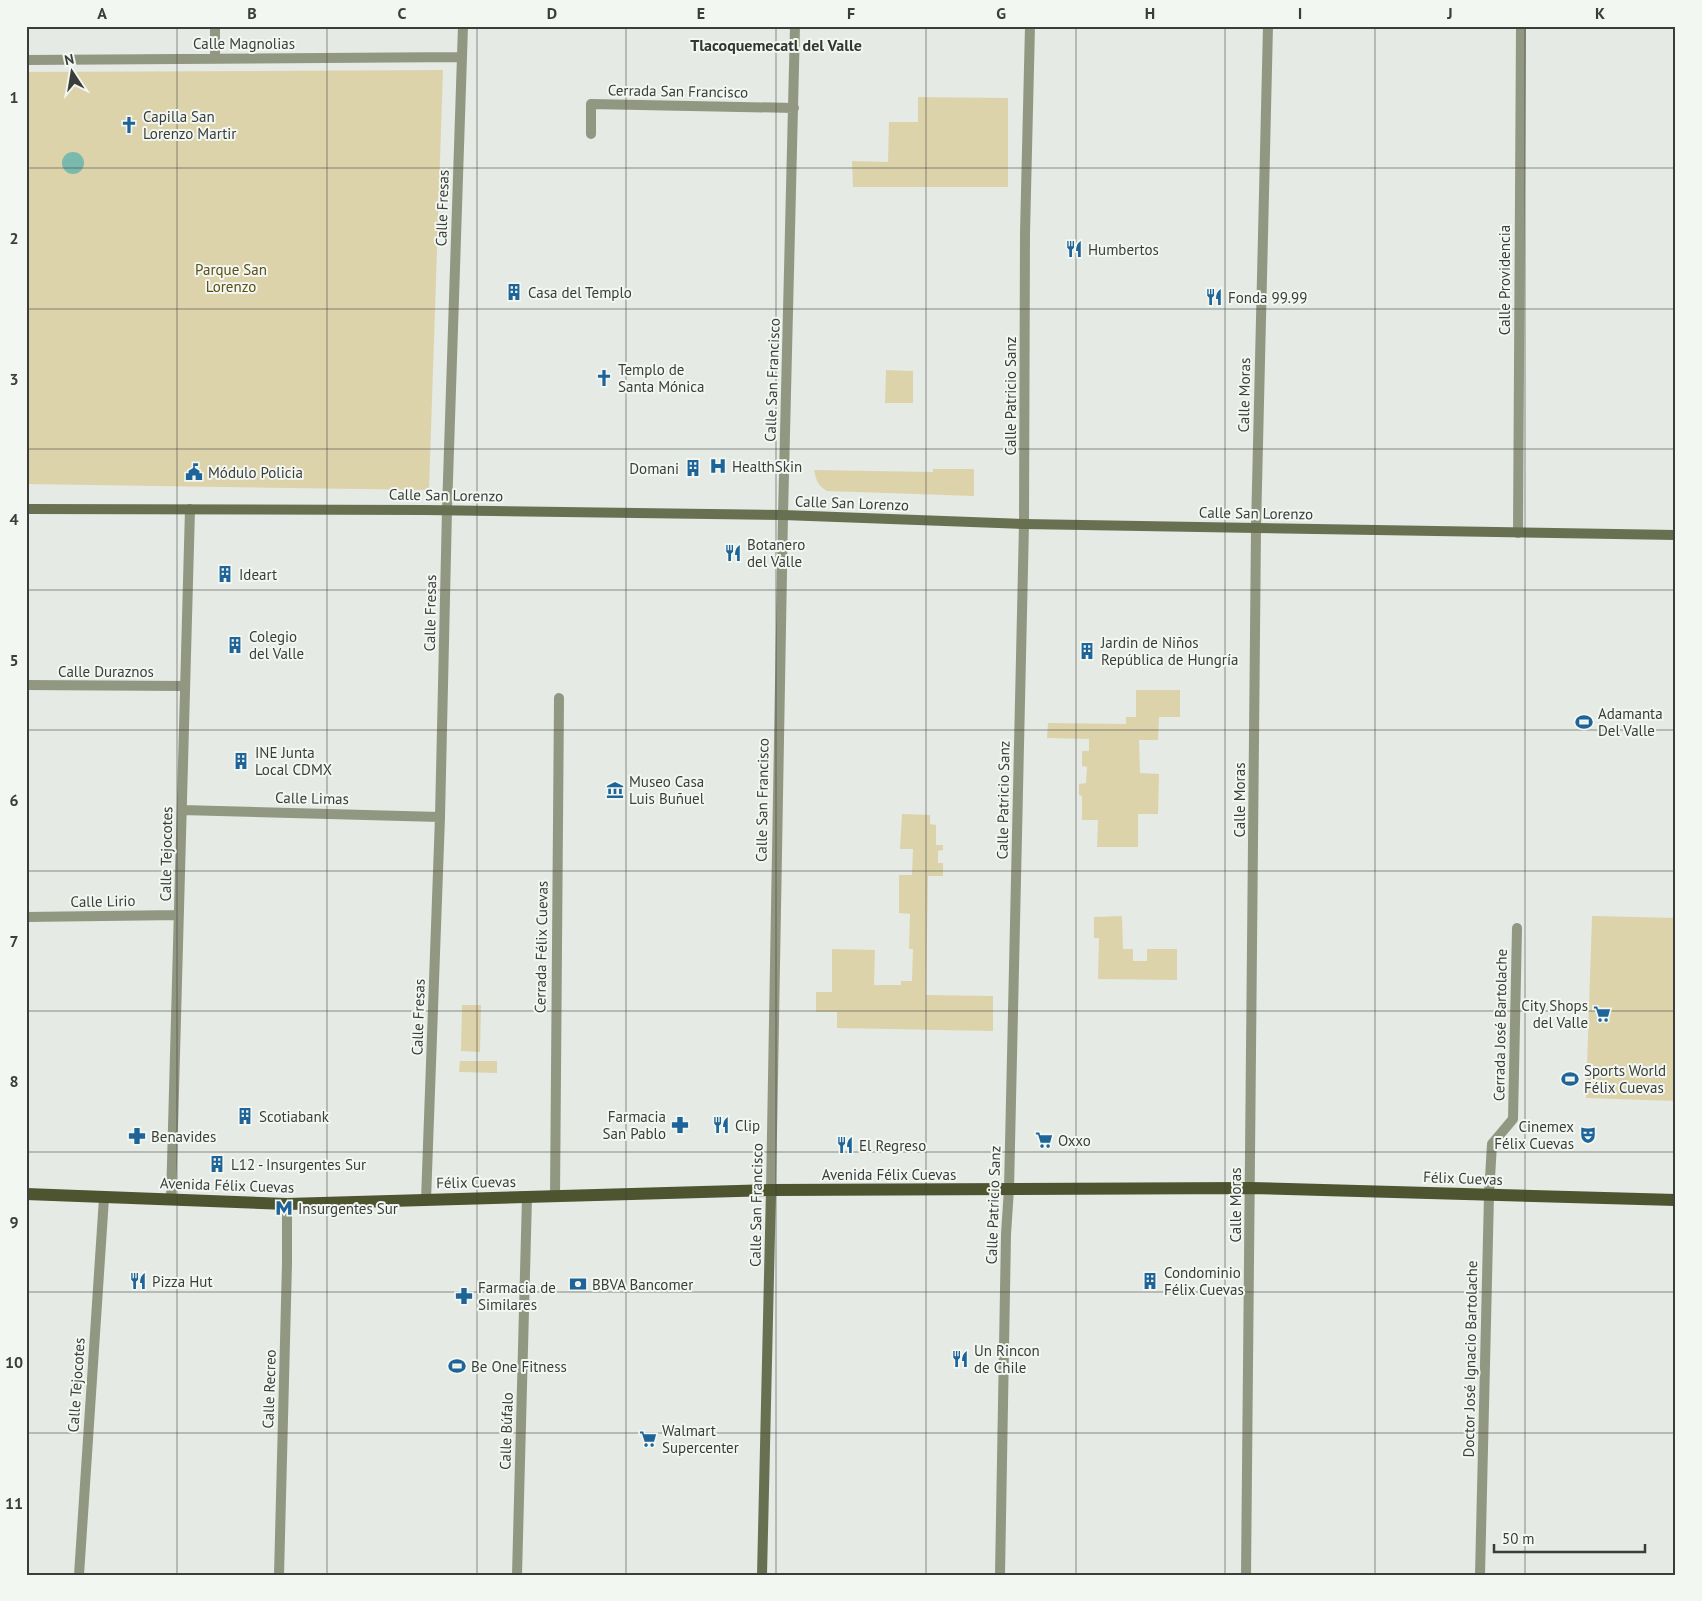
<svg xmlns="http://www.w3.org/2000/svg" width="1702" height="1601" font-family="'PT Sans',sans-serif">
<style>
.green{fill:#ddd3ab}
.water{fill:#7ab9ad}
.lines{fill:none;stroke-linecap:round;stroke-linejoin:round}
.street{stroke:#929782;stroke-width:10}
.secondary{stroke:#697052;stroke-width:10}
.primary{stroke:#4d542f;stroke-width:12}
.grid{fill:none;stroke:#3b3d3a;stroke-width:1;stroke-opacity:0.55}
.labels{text-anchor:middle;dominant-baseline:central;stroke-width:4;stroke-linejoin:round;paint-order:stroke}
.street-label{font-size:15px;fill:#3b3d3a;stroke:#f2f7f1}
.poi-label{font-size:15px;fill:#3b3d3a;stroke:#f2f7f1;text-anchor:start}
.park-label{font-size:15px;fill:#5c4e14;stroke:#f2f7f1}
.neighbourhood-label{font-size:16px;font-weight:bold;fill:#333732;stroke:#f2f7f1}
.neatline{fill:none;stroke:#3b3d3a;stroke-width:2}
.grid-label{font-size:16px;text-anchor:middle;font-weight:bold;fill:#3b3d3a}
</style>
<rect width="100%" height="100%" fill="#e5eae4"/>
<path class="green" d="M443 70 429 490 26 484V72Z
M918 97 1008 98V187H853L852 161 888 162 889 122H918Z
M886 370 913 371V403H885Z
M933 469H974V496L827 491C818 486 816 480 814 470L933 472Z
M1136 690H1180V717H1159L1158 740H1139L1140 773 1159 774 1158 814H1138V847H1097L1098 820H1082V796L1079 795V784L1086 783 1087 767 1082 766V751H1089V739L1047 738 1048 723 1126 724V717H1136Z
M902 814 930 815V824L936 825V845H943V850L938 851V863H943V876H928L926 995 993 996V1031L837 1028V1012H816V992H832V949L875 950 874 985H901V981H912L913 949H909L910 914 899 913V875H912L913 849H900Z
M1122 916 1123 949H1133V961H1147V949H1177V980L1098 979 1099 938H1094V917Z
M1592 916 1676 918V1101L1586 1098Z
M462 1005H481L480 1052 461 1051Z
M460 1061H497V1073L459 1072Z"/>
<path class="water" d="M62 163a11 11 0 1 1 22 0a11 11 0 1 1-22 0Z"/>
<g class="lines">
<path class="street" d="M215 59V26
M26 60 462 57
M591 134V104L794 108
M1518 533 1521 26
M26 685 185 686
M182 810 440 817
M26 917 179 915
M771 1190 783 515 795 26
M555 1197 559 698
M171 1200 190 509
M426 1200 440 817 447 510 463 26
M79 1575 104 1198
M279 1575 287 1263V1204
M517 1575 527 1197
M1000 1575 1006 1234 1009 1189 1024 524 1025 233 1030 26
M1246 1575 1256 528 1268 26
M1480 1575 1489 1195 1492 1144 1513 1119 1517 928"/>
<path class="secondary" d="M26 509 425 510 783 515 1024 524 1676 535
M762 1575 771 1190"/>
<path class="primary" d="M26 1194 287 1204 771 1190 1250 1188 1676 1200"/>
</g>
<path class="grid" d="M177 26V1575M327 26V1575M477 26V1575M626 26V1575M776 26V1575M926 26V1575M1076 26V1575M1225 26V1575M1375 26V1575M1525 26V1575M26 168H1676M26 309H1676M26 449H1676M26 590H1676M26 730H1676M26 871H1676M26 1011H1676M26 1152H1676M26 1292H1676M26 1433H1676"/>
<defs>
<g id="church-bare" transform="scale(1.35)"><path d="M-1.2-6h2.4v3.5h3.3v2.4h-3.3V6h-2.4V-.1h-3.3v-2.4h3.3Z" fill="#1e6499" stroke="#f2f7f1" stroke-width="2.5" paint-order="stroke"/></g>
<g id="restaurant-bare" transform="scale(1.35)"><path d="M-5-6h1v4h1v-4h1v4h1v-4h1v5L-1.5 .5V6h-2V.5L-5-1ZM5-6V6H3V1.5H1.5Q1.5-4 5-6Z" fill="#1e6499" stroke="#f2f7f1" stroke-width="2.5" paint-order="stroke"/></g>
<g id="building-bare" transform="scale(1.35)"><path d="M-4-6H4V6H1V3H-1V6H-4ZM-2.5-4.3h1.7v1.8h-1.7ZM.8-4.3h1.7v1.8H.8ZM-2.5-1h1.7V.8h-1.7ZM.8-1h1.7V.8H.8Z" fill="#1e6499" stroke="#f2f7f1" stroke-width="2.5" paint-order="stroke"/></g>
<g id="hospital-bare" transform="scale(1.35)"><path d="M-5-5h3v3.5h4V-5h3V5h-3V1.5h-4V5h-3Z" fill="#1e6499" stroke="#f2f7f1" stroke-width="2.5" paint-order="stroke"/></g>
<g id="civic-bare" transform="scale(1.35)"><path d="M-.6-6.5H3V-4.5H.6V-3L4-1V1h2V6H-6V1h2V-1L-.6-3ZM-1.2 2.5V6h2.4V2.5Z" fill="#1e6499" stroke="#f2f7f1" stroke-width="2.5" paint-order="stroke"/></g>
<g id="stadium-bare" transform="scale(1.35)"><path d="M0-5a6.5 5 0 1 0 0 10a6.5 5 0 1 0 0-10ZM-3.5-1.8h7v3.6h-7Z" fill="#1e6499" stroke="#f2f7f1" stroke-width="2.5" paint-order="stroke"/></g>
<g id="museum-bare" transform="scale(1.35)"><path d="M0-6L6-3V-2H-6V-3ZM-5-1h2V3h-2ZM-1-1h2V3h-2ZM3-1h2V3H3ZM-6 4H6V6H-6Z" fill="#1e6499" stroke="#f2f7f1" stroke-width="2.5" paint-order="stroke"/></g>
<g id="supermarket-bare" transform="scale(1.35)"><path d="M-6-5.5h2.5l.6 2H6L4.5 2H-2.5L-4.4-4H-6ZM-1.5 3.2a1.3 1.3 0 1 0 .1 0ZM3 3.2a1.3 1.3 0 1 0 .1 0Z" fill="#1e6499" stroke="#f2f7f1" stroke-width="2.5" paint-order="stroke"/></g>
<g id="pharmacy-bare" transform="scale(1.35)"><path d="M-2-6h4v4h4v4h-4v4h-4v-4h-4v-4h4Z" fill="#1e6499" stroke="#f2f7f1" stroke-width="2.5" paint-order="stroke"/></g>
<g id="theatre-bare" transform="scale(1.35)"><path d="M-5-5.5Q0-4 5-5.5V0Q5 5 0 6Q-5 5-5 0ZM-3.3-2.5H-1v1.5H-3.3ZM1-2.5H3.3v1.5H1ZM-2.8 1Q0 5.5 2.8 1Z" fill="#1e6499" stroke="#f2f7f1" stroke-width="2.5" paint-order="stroke"/></g>
<g id="metro-bare" transform="scale(1.35)"><path d="M-5.5 5V-5H-3L0 0L3-5H5.5V5H3V-.5L0 4L-3-.5V5Z" fill="#1e6499" stroke="#f2f7f1" stroke-width="2.5" paint-order="stroke"/></g>
<g id="bank-bare" transform="scale(1.35)"><path d="M-6-4H6V4H-6ZM0-2.3a2.3 2.3 0 1 0 0 4.6a2.3 2.3 0 1 0 0-4.6Z" fill="#1e6499" stroke="#f2f7f1" stroke-width="2.5" paint-order="stroke"/></g>
</defs>
<g fill-rule="evenodd">
<use href="#church-bare" x="129" y="125"/>
<use href="#restaurant-bare" x="1074" y="249"/>
<use href="#building-bare" x="514" y="292"/>
<use href="#restaurant-bare" x="1214" y="297"/>
<use href="#church-bare" x="604" y="378"/>
<use href="#hospital-bare" x="718" y="466"/>
<use href="#building-bare" x="693" y="468"/>
<use href="#civic-bare" x="194" y="472"/>
<use href="#restaurant-bare" x="733" y="553"/>
<use href="#building-bare" x="225" y="574"/>
<use href="#building-bare" x="235" y="645"/>
<use href="#building-bare" x="1087" y="651"/>
<use href="#stadium-bare" x="1584" y="722"/>
<use href="#building-bare" x="241" y="761"/>
<use href="#museum-bare" x="615" y="790"/>
<use href="#supermarket-bare" x="1602" y="1014"/>
<use href="#stadium-bare" x="1570" y="1079"/>
<use href="#building-bare" x="245" y="1116"/>
<use href="#pharmacy-bare" x="680" y="1125"/>
<use href="#restaurant-bare" x="721" y="1125"/>
<use href="#theatre-bare" x="1588" y="1135"/>
<use href="#pharmacy-bare" x="137" y="1136"/>
<use href="#supermarket-bare" x="1044" y="1140"/>
<use href="#restaurant-bare" x="845" y="1145"/>
<use href="#building-bare" x="217" y="1164"/>
<use href="#metro-bare" x="284" y="1208"/>
<use href="#restaurant-bare" x="138" y="1281"/>
<use href="#building-bare" x="1150" y="1281"/>
<use href="#bank-bare" x="578" y="1284"/>
<use href="#pharmacy-bare" x="464" y="1296"/>
<use href="#restaurant-bare" x="960" y="1359"/>
<use href="#stadium-bare" x="457" y="1366"/>
<use href="#supermarket-bare" x="648" y="1439"/>
</g>
<g class="labels">
<g class="street-label">
<text x="244" y="43">Calle Magnolias</text>
<text transform="translate(678 91) rotate(1)">Cerrada San Francisco</text>
<text transform="translate(442 208) rotate(-88)">Calle Fresas</text>
<text transform="translate(1504 280) rotate(-90)">Calle Providencia</text>
<text transform="translate(772 380) rotate(-88)">Calle San Francisco</text>
<text transform="translate(1244 395) rotate(-89)">Calle Moras</text>
<text transform="translate(1010 396) rotate(-90)">Calle Patricio Sanz</text>
<text transform="translate(446 495) rotate(1)">Calle San Lorenzo</text>
<text transform="translate(852 503) rotate(2)">Calle San Lorenzo</text>
<text transform="translate(1256 513) rotate(1)">Calle San Lorenzo</text>
<text transform="translate(430 613) rotate(-89)">Calle Fresas</text>
<text x="106" y="671">Calle Duraznos</text>
<text transform="translate(312 798) rotate(1)">Calle Limas</text>
<text transform="translate(762 800) rotate(-89)">Calle San Francisco</text>
<text transform="translate(1003 800) rotate(-89)">Calle Patricio Sanz</text>
<text transform="translate(1239 800) rotate(-90)">Calle Moras</text>
<text transform="translate(166 854) rotate(-89)">Calle Tejocotes</text>
<text transform="translate(103 901) rotate(-1)">Calle Lirio</text>
<text transform="translate(541 947) rotate(-89)">Cerrada Félix Cuevas</text>
<text transform="translate(418 1017) rotate(-88)">Calle Fresas</text>
<text transform="translate(1500 1025) rotate(-89)">Cerrada José Bartolache</text>
<text x="889" y="1174">Avenida Félix Cuevas</text>
<text transform="translate(1463 1178) rotate(2)">Félix Cuevas</text>
<text transform="translate(476 1182) rotate(-1)">Félix Cuevas</text>
<text transform="translate(227 1185) rotate(2)">Avenida Félix Cuevas</text>
<text transform="translate(756 1205) rotate(-89)">Calle San Francisco</text>
<text transform="translate(993 1205) rotate(-88)">Calle Patricio Sanz</text>
<text transform="translate(1235 1205) rotate(-90)">Calle Moras</text>
<text transform="translate(1470 1359) rotate(-89)">Doctor José Ignacio Bartolache</text>
<text transform="translate(76 1385) rotate(-86)">Calle Tejocotes</text>
<text transform="translate(269 1389) rotate(-88)">Calle Recreo</text>
<text transform="translate(506 1431) rotate(-88)">Calle Búfalo</text>
</g>
<g class="poi-label">
<text x="143" y="116">Capilla San<tspan x="143" dy="17">Lorenzo Martir</tspan></text>
<text x="1088" y="249">Humbertos</text>
<text x="528" y="292">Casa del Templo</text>
<text x="1228" y="297">Fonda 99.99</text>
<text x="618" y="369">Templo de<tspan x="618" dy="17">Santa Mónica</tspan></text>
<text x="732" y="466">HealthSkin</text>
<text x="679" y="468" text-anchor="end">Domani</text>
<text x="208" y="472">Módulo Policia</text>
<text x="747" y="544">Botanero<tspan x="747" dy="17">del Valle</tspan></text>
<text x="239" y="574">Ideart</text>
<text x="249" y="636">Colegio<tspan x="249" dy="17">del Valle</tspan></text>
<text x="1101" y="642">Jardin de Niños<tspan x="1101" dy="17">República de Hungría</tspan></text>
<text x="1598" y="713">Adamanta<tspan x="1598" dy="17">Del Valle</tspan></text>
<text x="255" y="752">INE Junta<tspan x="255" dy="17">Local CDMX</tspan></text>
<text x="629" y="781">Museo Casa<tspan x="629" dy="17">Luis Buñuel</tspan></text>
<text x="1588" y="1005" text-anchor="end">City Shops<tspan x="1588" dy="17">del Valle</tspan></text>
<text x="1584" y="1070">Sports World<tspan x="1584" dy="17">Félix Cuevas</tspan></text>
<text x="259" y="1116">Scotiabank</text>
<text x="666" y="1116" text-anchor="end">Farmacia<tspan x="666" dy="17">San Pablo</tspan></text>
<text x="735" y="1125">Clip</text>
<text x="1574" y="1126" text-anchor="end">Cinemex<tspan x="1574" dy="17">Félix Cuevas</tspan></text>
<text x="151" y="1136">Benavides</text>
<text x="1058" y="1140">Oxxo</text>
<text x="859" y="1145">El Regreso</text>
<text x="231" y="1164">L12 - Insurgentes Sur</text>
<text x="298" y="1208">Insurgentes Sur</text>
<text x="1164" y="1272">Condominio<tspan x="1164" dy="17">Félix Cuevas</tspan></text>
<text x="152" y="1281">Pizza Hut</text>
<text x="592" y="1284">BBVA Bancomer</text>
<text x="478" y="1287">Farmacia de<tspan x="478" dy="17">Similares</tspan></text>
<text x="974" y="1350">Un Rincon<tspan x="974" dy="17">de Chile</tspan></text>
<text x="471" y="1366">Be One Fitness</text>
<text x="662" y="1430">Walmart<tspan x="662" dy="17">Supercenter</tspan></text>
</g>
<g class="park-label">
<text x="231" y="269">Parque San<tspan x="231" dy="17">Lorenzo</tspan></text>
</g>
<g class="neighbourhood-label">
<text x="776" y="45">Tlacoquemecatl del Valle</text>
</g>
</g>
<rect width="1702" height="1601" fill="none" stroke="#f2f7f1" stroke-width="55"/>
<g transform="translate(72 72) rotate(348)" stroke="#f2f7f1" stroke-width="4" paint-order="stroke">
<path d="M0-4L9 19L0 12L-9 19Z" fill="#3b3d3a"/>
<text y="-8" font-size="14" font-weight="bold" text-anchor="middle" fill="#3b3d3a">N</text>
</g>
<path d="M1494 1544v8h151v-8" fill="none" stroke="#3b3d3a" stroke-width="2.5"/>
<text x="1502" y="1544" font-size="15" fill="#3b3d3a" stroke="#f2f7f1" stroke-width="4" paint-order="stroke">50 m</text>
<rect x="28" y="28" width="1646" height="1546" class="neatline"/>
<g class="grid-label">
<text x="102" y="19">A</text>
<text x="252" y="19">B</text>
<text x="402" y="19">C</text>
<text x="552" y="19">D</text>
<text x="701" y="19">E</text>
<text x="851" y="19">F</text>
<text x="1001" y="19">G</text>
<text x="1150" y="19">H</text>
<text x="1300" y="19">I</text>
<text x="1450" y="19">J</text>
<text x="1600" y="19">K</text>
<text x="14" y="103">1</text>
<text x="14" y="244">2</text>
<text x="14" y="385">3</text>
<text x="14" y="525">4</text>
<text x="14" y="666">5</text>
<text x="14" y="806">6</text>
<text x="14" y="947">7</text>
<text x="14" y="1087">8</text>
<text x="14" y="1228">9</text>
<text x="14" y="1368">10</text>
<text x="14" y="1509">11</text>
</g>
</svg>
